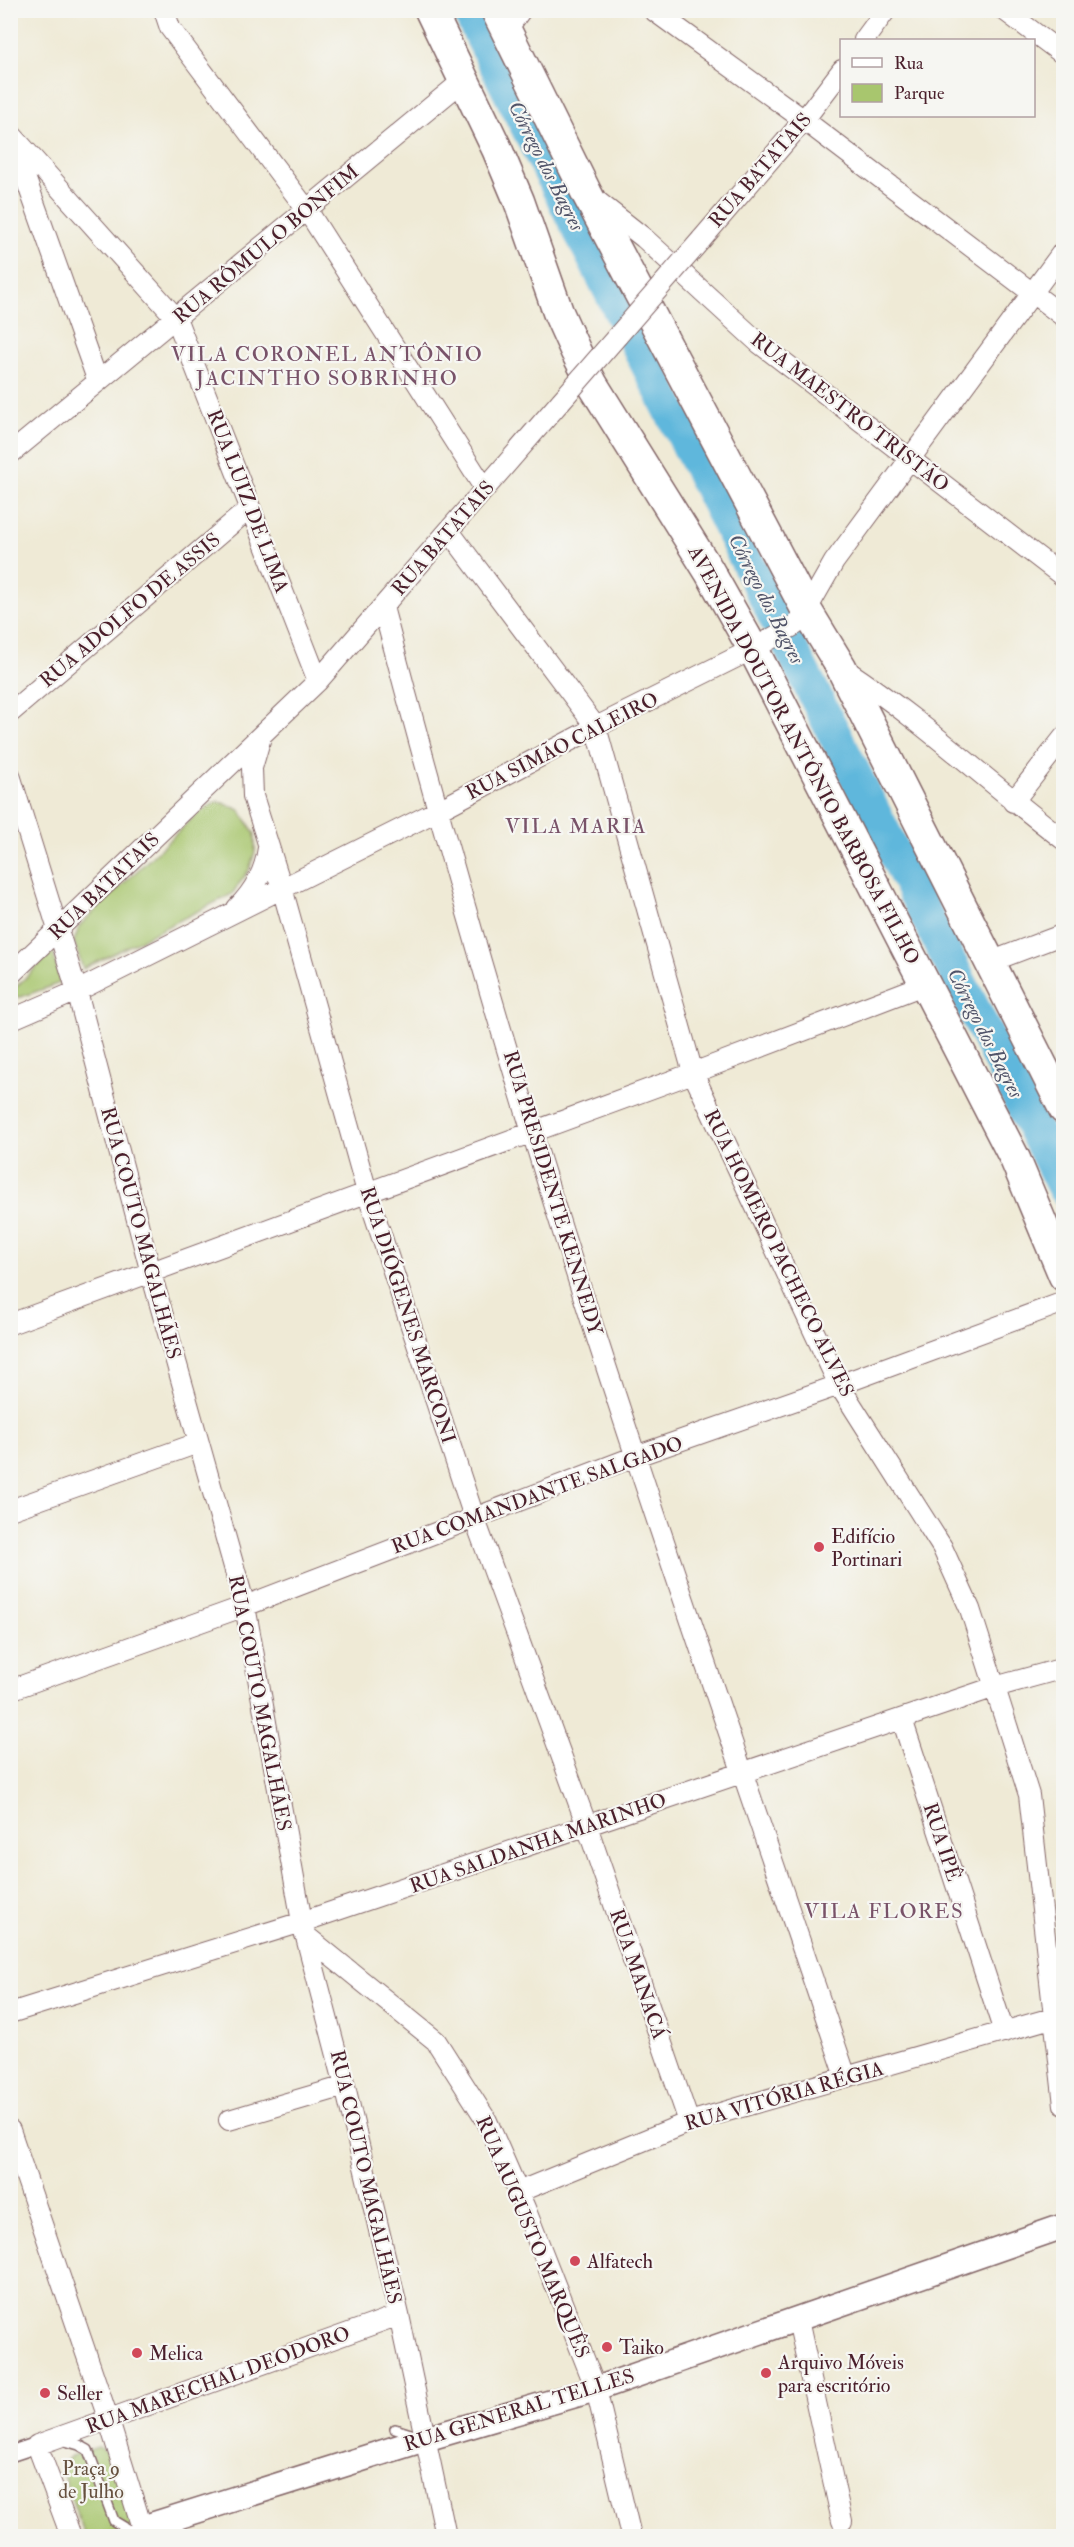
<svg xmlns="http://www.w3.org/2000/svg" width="1074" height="2547" font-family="'IM FELL Double Pica',serif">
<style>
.green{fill:#a8c66e;stroke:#79724c;stroke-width:1.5}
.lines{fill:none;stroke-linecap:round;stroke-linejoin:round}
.river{stroke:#5fb7dc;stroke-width:34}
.service-casing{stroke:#846667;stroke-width:12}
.pedestrian-casing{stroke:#846667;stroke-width:18}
.minor-casing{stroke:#846667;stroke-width:22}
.tertiary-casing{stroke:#846667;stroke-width:27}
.primary-casing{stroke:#846667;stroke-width:33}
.service{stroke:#fff;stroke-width:9}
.pedestrian{stroke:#fff;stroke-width:15}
.minor{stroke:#fff;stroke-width:20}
.tertiary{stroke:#fff;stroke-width:24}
.primary{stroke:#fff;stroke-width:30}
.minor-bridge-casing{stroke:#846667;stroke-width:22;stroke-linecap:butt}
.minor-bridge{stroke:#fff;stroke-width:20}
.poi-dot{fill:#d1495b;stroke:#f6f6f2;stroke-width:2}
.labels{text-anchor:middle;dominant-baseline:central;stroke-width:4.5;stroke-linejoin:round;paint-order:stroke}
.street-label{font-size:20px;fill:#4a1f2b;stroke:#f6f6f2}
.poi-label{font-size:20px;fill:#4a1f2b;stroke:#f6f6f2;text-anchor:start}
.park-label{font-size:20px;fill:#66513f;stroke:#f6f6f2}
.water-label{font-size:21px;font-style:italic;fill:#515469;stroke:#f6f6f2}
.neighbourhood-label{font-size:21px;letter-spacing:1.5px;fill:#795369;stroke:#f6f6f2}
</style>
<rect width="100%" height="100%" fill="#f6f6f2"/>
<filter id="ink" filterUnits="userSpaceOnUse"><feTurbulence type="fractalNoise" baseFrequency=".0167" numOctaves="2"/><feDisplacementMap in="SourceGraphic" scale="12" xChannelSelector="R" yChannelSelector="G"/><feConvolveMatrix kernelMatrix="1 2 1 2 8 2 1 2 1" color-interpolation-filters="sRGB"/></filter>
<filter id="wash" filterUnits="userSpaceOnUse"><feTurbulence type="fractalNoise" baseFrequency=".008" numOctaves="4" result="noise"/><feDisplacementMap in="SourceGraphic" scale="24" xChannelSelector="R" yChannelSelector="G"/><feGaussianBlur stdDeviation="1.35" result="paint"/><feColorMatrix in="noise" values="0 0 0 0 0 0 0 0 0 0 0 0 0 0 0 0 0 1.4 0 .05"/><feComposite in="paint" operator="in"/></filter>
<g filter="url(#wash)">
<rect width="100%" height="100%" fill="#efead6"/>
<path class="green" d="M218 801 240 810 255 834V852L249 870 232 894 83 969 74 941 80 925 198 813Z
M53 951 60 983 21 997H13L16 987Z
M98 2447 110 2455 135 2536H85L60 2467 71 2456Z"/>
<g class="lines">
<path class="river" d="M468 10 1064 1188"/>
</g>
</g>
<g filter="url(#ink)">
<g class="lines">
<g class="service-casing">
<path id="service" d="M395 2429 417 2436
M58 2439 79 2445 88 2450 114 2521 129 2530 142 2528"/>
</g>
<g class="pedestrian-casing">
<path id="pedestrian" d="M10 2454 37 2445"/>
</g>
<g class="minor-casing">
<path id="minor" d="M164 10 170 28 307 210 485 489
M653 10 804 120 1064 317
M1004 10 1064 55
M506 31 521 10
M864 40 886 10
M10 133 176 318 318 681
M13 143 98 382
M592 197 644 238 759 343 1064 577
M701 240 804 120 842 70
M10 454 465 79
M449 531 596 727 693 1073 839 1385 942 1547 970 1609 1029 1795 1064 2105
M383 607C429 782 478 956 531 1129 628 1447 740 1762 846 2077
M846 670C923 721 990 784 1064 840
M10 713 250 508
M261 737 252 768 253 796 282 888 367 1192 474 1517 587 1826 689 2122
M10 775 77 991 151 1273 245 1606 302 1922 345 2086 399 2315 446 2536
M1013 802 1064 737
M237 908C254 891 265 872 268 848
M990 962 1064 934
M10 975 318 681 561 401
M10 1020 77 991 437 811 596 727 753 649 795 625 802 618 834 562 1064 250
M10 1324 693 1073 926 984
M10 1510 198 1443
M10 1690 245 1606 636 1456 839 1385 1064 1302
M902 1719 1004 2032
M305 1935 436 2041 487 2121 525 2208 596 2389 631 2536
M10 2013 302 1922 995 1687 1064 1668
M229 2120 345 2086
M10 2130 108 2418 142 2528
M518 2192 689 2122 1055 2017
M798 2320 842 2521
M71 2536 37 2445 399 2315"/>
</g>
<g class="tertiary-casing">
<path id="tertiary" d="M144 2536 142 2528 425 2439 596 2389 1064 2226"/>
</g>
<g class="primary-casing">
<path id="primary" d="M430 10 497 149 519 201 558 312 576 352 593 385 709 571 753 649 1015 1159 1064 1276
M496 10 587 194 807 611 841 667 1064 1109"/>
</g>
<use href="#service" class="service"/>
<use href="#pedestrian" class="pedestrian"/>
<use href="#minor" class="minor"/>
<use href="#tertiary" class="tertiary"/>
<use href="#primary" class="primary"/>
<g class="minor-bridge-casing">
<path id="minor-bridge" d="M561 401 701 240"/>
</g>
<use href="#minor-bridge" class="minor-bridge"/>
</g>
</g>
<g class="poi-dot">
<circle cx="819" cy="1547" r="6"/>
<circle cx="575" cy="2261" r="6"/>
<circle cx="607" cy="2347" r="6"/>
<circle cx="137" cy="2353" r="6"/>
<circle cx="766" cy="2373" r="6"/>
<circle cx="45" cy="2393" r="6"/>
</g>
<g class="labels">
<g class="street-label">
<text transform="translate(760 170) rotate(-49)">RUA BATATAIS</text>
<text transform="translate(266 244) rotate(-40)">RUA RÔMULO BONFIM</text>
<text transform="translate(850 412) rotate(38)">RUA MAESTRO TRISTÃO</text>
<text transform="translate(248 501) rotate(69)">RUA LUIZ DE LIMA</text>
<text transform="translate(443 538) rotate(-49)">RUA BATATAIS</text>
<text transform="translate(130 610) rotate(-40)">RUA ADOLFO DE ASSIS</text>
<text transform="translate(562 746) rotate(-27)">RUA SIMÃO CALEIRO</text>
<text transform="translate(804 755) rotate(62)">AVENIDA DOUTOR ANTÔNIO BARBOSA FILHO</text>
<text transform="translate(104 886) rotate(-44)">RUA BATATAIS</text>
<text transform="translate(553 1193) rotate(73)">RUA PRESIDENTE KENNEDY</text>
<text transform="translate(141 1233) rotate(75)">RUA COUTO MAGALHÃES</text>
<text transform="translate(779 1253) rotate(64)">RUA HOMERO PACHECO ALVES</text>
<text transform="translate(408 1315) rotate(72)">RUA DIÓGENES MARCONI</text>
<text transform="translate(537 1495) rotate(-20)">RUA COMANDANTE SALGADO</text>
<text transform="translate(260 1703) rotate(79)">RUA COUTO MAGALHÃES</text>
<text transform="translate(942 1842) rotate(72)">RUA IPÊ</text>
<text transform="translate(538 1843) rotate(-19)">RUA SALDANHA MARINHO</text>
<text transform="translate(638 1974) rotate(71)">RUA MANACÁ</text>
<text transform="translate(784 2096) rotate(-16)">RUA VITÓRIA RÉGIA</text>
<text transform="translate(366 2177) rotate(77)">RUA COUTO MAGALHÃES</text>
<text transform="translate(533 2237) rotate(67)">RUA AUGUSTO MARQUÊS</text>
<text transform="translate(218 2380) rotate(-20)">RUA MARECHAL DEODORO</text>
<text transform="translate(519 2410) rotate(-17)">RUA GENERAL TELLES</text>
</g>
<g class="poi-label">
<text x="831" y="1536">Edifício<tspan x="831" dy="23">Portinari</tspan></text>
<text x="587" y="2261">Alfatech</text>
<text x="619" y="2347">Taiko</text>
<text x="149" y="2353">Melica</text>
<text x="778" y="2362">Arquivo Móveis<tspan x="778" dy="23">para escritório</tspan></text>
<text x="57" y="2393">Seller</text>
</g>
<g class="park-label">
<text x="91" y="2468">Praça 9<tspan x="91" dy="23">de Julho</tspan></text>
</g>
<g class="water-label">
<text transform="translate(546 166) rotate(63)">Córrego dos Bagres</text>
<text transform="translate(766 599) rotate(63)">Córrego dos Bagres</text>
<text transform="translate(985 1033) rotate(63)">Córrego dos Bagres</text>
</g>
<g class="neighbourhood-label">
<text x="327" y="354">VILA CORONEL ANTÔNIO<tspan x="327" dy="24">JACINTHO SOBRINHO</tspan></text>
<text x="576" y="826">VILA MARIA</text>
<text x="884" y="1911">VILA FLORES</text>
</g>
</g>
<rect width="1074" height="2547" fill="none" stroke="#f6f6f2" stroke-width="36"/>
<rect x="840" y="39" width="195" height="78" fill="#f6f6f2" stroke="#b1a0a2" stroke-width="1.5"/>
<rect x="852" y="58" width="30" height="9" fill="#ffffff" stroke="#b1a0a2" stroke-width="1.5"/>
<text x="894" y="69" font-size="18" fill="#4a1f2b">Rua</text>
<rect x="852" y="84" width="30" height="18" fill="#a8c66e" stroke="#b1a0a2" stroke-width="1.5"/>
<text x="894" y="99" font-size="18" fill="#4a1f2b">Parque</text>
</svg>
